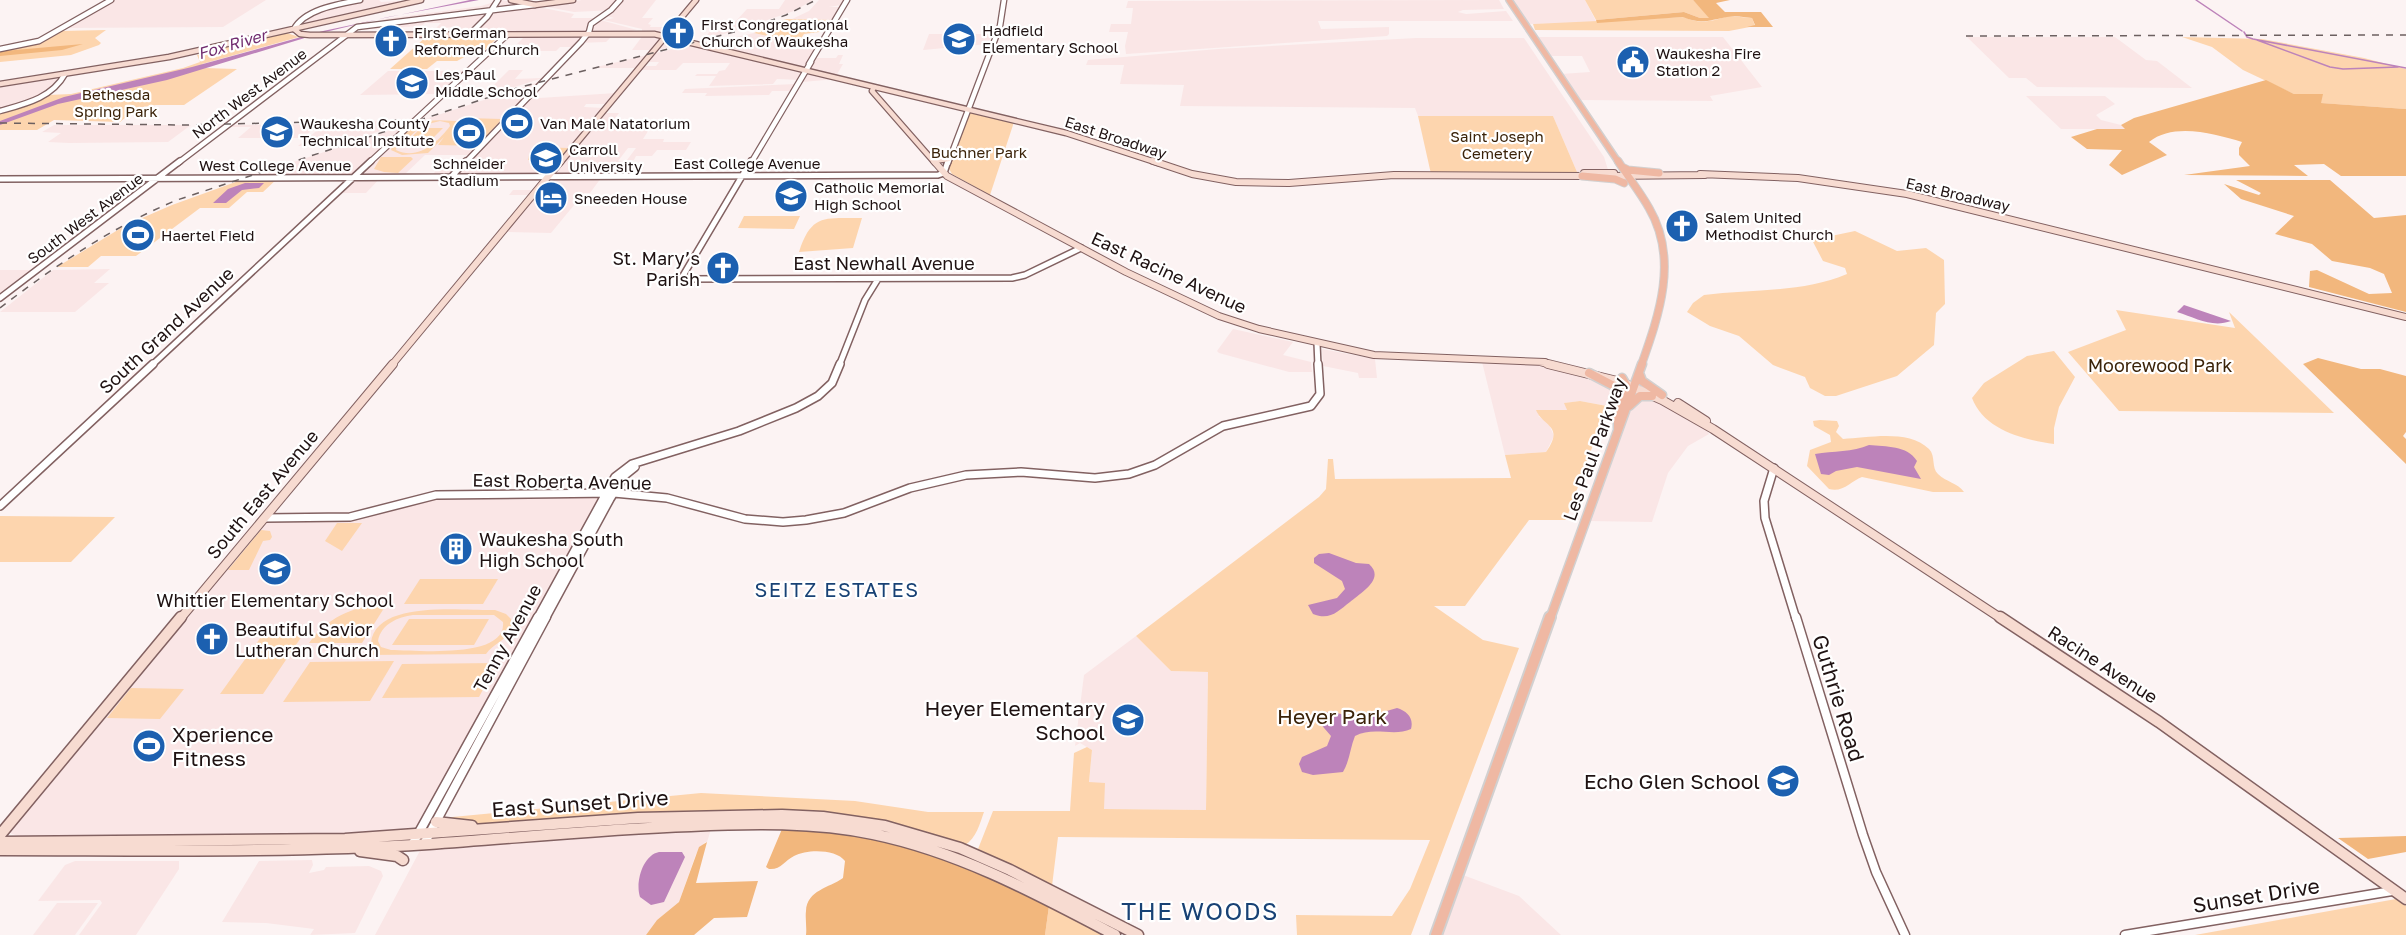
<svg xmlns="http://www.w3.org/2000/svg" width="2406" height="935" font-family="'Golos Text',sans-serif">
<style>
.built{fill:#fae6e6}
.green{fill:#fdd5ae;fill-rule:evenodd}
.forest{fill:#f2b77d}
.water{fill:#bd83ba}
.lines{fill:none;stroke-linecap:round;stroke-linejoin:round}
.stream{stroke:#bd83ba;stroke-width:1.5}
.tertiary-far3-casing{stroke:#826161;stroke-width:7}
.tertiary-far2-casing{stroke:#826161;stroke-width:8}
.tertiary-far1-casing{stroke:#826161;stroke-width:10}
.tertiary-casing{stroke:#826161;stroke-width:11}
.secondary-far3-casing{stroke:#826161;stroke-width:7}
.secondary-far2-casing{stroke:#826161;stroke-width:8}
.secondary-far1-casing{stroke:#826161;stroke-width:10}
.secondary-casing{stroke:#826161;stroke-width:13}
.primary-far3-casing{stroke:#d2d0d0;stroke-width:8}
.primary-far2-casing{stroke:#d2d0d0;stroke-width:9}
.primary-far1-casing{stroke:#d2d0d0;stroke-width:11}
.primary-casing{stroke:#d2d0d0;stroke-width:14}
.tertiary-far3{stroke:#fff;stroke-width:4.5}
.tertiary-far2{stroke:#fff;stroke-width:5}
.tertiary-far1{stroke:#fff;stroke-width:7}
.tertiary{stroke:#fff;stroke-width:8}
.secondary-far3{stroke:#f7dbd1;stroke-width:4.5}
.secondary-far2{stroke:#f7dbd1;stroke-width:6}
.secondary-far1{stroke:#f7dbd1;stroke-width:8}
.secondary{stroke:#f7dbd1;stroke-width:10}
.primary-far3{stroke:#efb8a3;stroke-width:5}
.primary-far2{stroke:#efb8a3;stroke-width:7}
.primary-far1{stroke:#efb8a3;stroke-width:8}
.primary{stroke:#efb8a3;stroke-width:10}
.rail{stroke:#6c6060;stroke-width:1.5;stroke-dasharray:7 7;stroke-linecap:butt}
.labels{text-anchor:middle;dominant-baseline:central;stroke-width:4.5;stroke-linejoin:round;paint-order:stroke}
.far-poi-label{font-size:15px;fill:#1f1212;stroke:#fff;text-anchor:start}
.far-street-label{font-size:15px;fill:#1f1212;stroke:#fff}
.far-park-label{font-size:15px;fill:#3b2309;stroke:#fff}
.far-water-label{font-size:16px;font-style:italic;fill:#712c6f;stroke:#fff}
.poi-label{font-size:18px;fill:#1f1212;stroke:#fff;text-anchor:start}
.street-label{font-size:18px;fill:#1f1212;stroke:#fff}
.park-label{font-size:18px;fill:#3b2309;stroke:#fff}
.neighbourhood-label{font-size:20px;letter-spacing:1.5px;fill:#184275;stroke:#fff}
.near-street-label{font-size:21px;fill:#1f1212;stroke:#fff}
.near-poi-label{font-size:21px;fill:#1f1212;stroke:#fff;text-anchor:end}
.near-park-label{font-size:21px;fill:#3b2309;stroke:#fff}
.near-neighbourhood-label{font-size:24px;letter-spacing:1.5px;fill:#184275;stroke:#fff}
</style>
<rect width="100%" height="100%" fill="#fcf3f3"/>
<path class="built" d="M114 0H266L223 27 64 28Z
M363 0H379L381 2 417 0 299 26 298 23 319 12Z
M501 0 574 14 571 18H593L637 30 615 33 606 42 577 43 573 47H560L556 51H536L538 44H533L526 51H519L525 45 517 44 527 34H445L453 27 435 29 441 23H425L421 26 356 30V24L369 21 367 25H379L380 20 385 19 481 6Z
M582 0H656L642 18H653L648 24 651 25 650 27H670L664 33 642 32V29L604 20 614 18 607 16 614 10 574 12 542 6Z
M785 0H813L794 11 740 29 717 36 707 35 719 21H736L747 9H779Z
M819 0H844L841 5 828 7H841L833 20 792 19 809 11Z
M1499 0 1504 9 1463 10 1458 12 1466 14 1506 11 1513 21H1318L1321 29 1389 27V34L1387 36 1126 54 1125 46 1128 32H1109L1111 24H1131L1133 8H1126L1128 1Z
M1511 0H1585L1597 23 1527 24Z
M754 33 799 43 798 47 816 49 806 65 801 67 704 44Z
M644 34 653 35 688 43 657 50H632Z
M929 34H992L988 44 923 50Z
M1536 37H1723L1762 87 1710 96 1713 101 1579 100 1561 74 1590 72 1582 56H1549Z
M1967 37H2115L2146 60 2157 61 2192 88 2037 87 2026 78H2009Z
M1416 38H1524L1604 157 1608 170 1602 172H1577L1553 116H1418L1415 108 1180 106 1184 85 1120 84 1124 65H1086L1088 60 1218 49Z
M694 44 837 79 802 82V80L777 79 773 84 709 86 716 76H695L697 74H717L719 71 725 70 730 63H683L676 70H639L643 66H656L659 62H643L635 68H592Z
M838 55H843L839 64H843L836 76 810 69 816 58H836Z
M509 70H523L515 79 543 78 482 97Z
M388 71H463L438 94 360 95Z
M60 77 57 84 45 93 0 110V85Z
M539 82 524 99 616 93 607 104H586L584 107 604 108 601 113H619L612 122H631L627 128H650L643 139H664L663 142H691L686 150H657L652 156H636L634 160H627L636 148H628L618 161 622 162 619 167H644L640 173 604 174 590 193H584L551 233 505 232 535 195H509L513 190H541L555 174 432 175 440 167H463L473 155H425L404 175H383L366 193H337L357 176 264 175 269 170Z
M796 84 792 91H772L769 95 705 96 707 93H682L685 89Z
M2026 96H2105L2115 104 2096 115 2101 120 2121 125 2127 129H2061Z
M411 119 407 122 335 146H298L325 124Z
M320 124 302 138H238L251 127H227L230 125Z
M54 125H191L168 142 69 143 48 142 61 133 42 132Z
M110 269 94 283H109L75 312H0L53 270Z
M0 270H28L31 271 0 295Z
M1233 329 1293 342 1283 355 1311 362 1312 372H1289L1219 353 1217 351Z
M1322 349 1375 359 1377 378H1359L1358 373 1323 366Z
M1482 362 1536 364 1579 372 1613 390 1607 406 1580 401 1565 403 1567 410 1538 416 1548 422 1554 436 1546 452 1505 455Z
M1649 396 1706 429 1709 434 1688 446 1668 473 1652 522 1588 521 1630 410 1640 398Z
M437 497H599L415 830 344 835 20 837 10 833 12 827 266 522 328 520Z
M1136 636 1171 671 1208 672 1206 810 1104 809 1089 783 1092 750 1080 743 1075 746 1084 675Z
M711 829 707 842H705L696 854 679 902 657 920 646 935H375L423 845Z
M312 860 313 865 309 873 324 870 326 867 369 866 381 871 383 876 355 933 310 935 314 929 266 923 222 922 259 861Z
M75 861H179V869L136 935H79L102 903 100 900 38 901 65 865Z
M1463 875 1519 896 1561 935H1442Z
M57 903H98L75 935H33Z"/>
<path class="green" d="M1585 0H1693L1710 18H1700L1684 12 1596 20Z
M1729 16 1752 18 1755 26 1729 31 1535 30 1533 24 1684 17C1700 25 1712 21 1729 16Z
M786 19 833 20 827 31 804 34 798 43 754 33Z
M106 30 95 38 101 43 99 45 71 55 0 62V49L21 47 60 31Z
M287 33 299 37 202 64 204 68 237 69 184 105H156L137 108 120 122 54 120 37 130H0V112L48 95 71 94 183 68 200 62 197 55 204 53 203 50Z
M427 36H497L498 37 481 54H470L457 61H437L427 69H390Z
M2182 37 2262 39 2364 58 2406 69V109L2320 103 2322 94H2294L2243 70 2212 47Z
M970 111 1014 122 990 195 952 174 948 167Z
M1418 116H1553L1577 172 1431 174Z
M466 118 502 119 478 146 438 145 444 137 428 153 402 155 391 150C393 144 398 140 403 135 425 115 437 121 463 121ZM440 121 449 123 450 126C438 142 418 161 396 150L397 145H401L419 128 416 127Z
M421 128H443L425 146H402Z
M538 147 568 148 558 161 528 160 529 155 537 154H530Z
M381 157H411L413 159 398 173 384 172 374 169Z
M278 178 263 192H247L229 208H200L136 256H101L88 267H57L126 225 172 205 244 179Z
M744 216H800L794 229 738 228Z
M862 218 853 248 799 252C812 212 826 219 862 218Z
M1855 231 1897 251 1926 248 1944 260 1945 304 1936 313 1934 345 1897 376 1836 396H1825L1810 388 1805 377 1773 365 1739 336 1710 326 1687 312 1693 303 1704 295C1751 289 1803 293 1847 274L1845 268 1823 261 1812 240Z
M2116 310 2235 328 2229 312 2334 413 2119 411 2068 352 2126 330Z
M2054 351 2075 377 2059 407 2054 428V444C2024 440 1984 430 1972 398L1984 383 2027 356Z
M1580 401 1607 406 1566 520H1529L1465 606H1434L1483 640 1519 648 1411 935H1297L1296 915 1392 916 1410 889 1430 840 1058 837 1052 886 978 849 993 811H1070L1074 753 1087 747 1092 750 1089 782 1105 783 1104 809 1206 810 1208 672 1171 671 1136 636 1319 497 1326 489 1328 459H1333L1335 479 1511 478 1505 455 1546 452C1565 425 1543 427 1536 410H1567L1564 403Z
M1820 420 1837 421 1839 426 1836 432 1843 439C1868 438 1908 429 1929 449 1936 456 1931 468 1938 474 1946 482 1958 483 1964 492H1933L1862 477C1851 481 1843 493 1829 489L1807 466 1810 450 1831 442 1830 435 1814 426 1813 421Z
M0 516 115 517 71 562H0Z
M337 523H362L342 551 325 541Z
M261 530 270 531 272 537 270 540 263 541 249 570H228Z
M420 579H498L483 604H404Z
M386 605 362 643H309C326 618 356 604 386 605Z
M495 610 506 614 511 619C514 639 495 641 486 654L365 655 368 650H375L371 643C375 599 465 611 495 610ZM413 615H494L503 622C507 660 415 650 391 650L381 647 378 641C381 624 398 617 413 615Z
M409 619H489L474 645H392Z
M302 636 263 694H220L261 637Z
M394 661 370 701 283 702 310 662Z
M497 663 479 697 382 698 402 664Z
M131 688 184 689 160 719 107 718Z
M701 793 855 801 928 812H984C980 823 976 839 965 845L905 827 797 811 669 812 484 825 466 824 442 818Z
M2396 899 2406 906V935H2195Z
M1049 906 1104 935H1045Z"/>
<path class="forest" d="M1693 0H1730L1716 3 1725 12H1761L1773 27H1747L1755 25 1752 18C1744 17 1735 15 1727 17 1710 20 1701 25 1683 17L1597 23 1596 20 1684 12 1700 18H1709Z
M83 44 62 50 0 56V52L4 51Z
M2266 80 2294 94H2323L2321 103 2406 109V176H2341L2324 164 2294 165 2308 176 2184 175 2250 166 2239 155V148L2242 142C2215 134 2174 122 2149 142L2167 155 2122 175 2109 165 2122 150 2087 149 2071 137 2097 129H2125L2121 125 2134 118Z
M2236 180H2330L2374 218 2406 215V312L2309 287 2310 271 2317 270 2369 294 2392 293 2384 274 2370 268 2332 261 2312 244 2275 234 2294 216 2241 199 2224 184 2259 195 2261 193Z
M2318 358 2361 369H2380L2406 376V432L2403 436 2406 439V464L2303 364Z
M782 829C834 831 886 837 936 854 975 867 1012 887 1049 906L1045 935H806C807 927 805 919 806 911 807 890 829 888 843 878L845 861C836 849 807 849 794 856 784 861 781 870 769 869L766 867Z
M2406 836V852L2368 859 2338 838Z
M707 842 696 883 758 881 747 917 714 918 694 935H646L657 920 679 902 699 847Z"/>
<path class="water" d="M470 0H479L388 17 321 33 167 80 58 104 0 125V121L64 97 192 67 323 31Z
M245 183H264L259 188 242 190 226 203H213L228 189Z
M2184 305 2231 321C2212 328 2196 318 2177 312Z
M1869 445C1886 447 1907 445 1917 461L1914 467 1921 479 1857 467 1836 471 1829 475 1821 474 1815 454C1833 451 1853 452 1869 445Z
M1329 553 1356 563 1369 564C1386 579 1360 593 1350 602 1338 611 1330 621 1313 614L1308 605 1337 598 1345 589 1342 581 1314 563V558L1319 554Z
M1397 708C1407 711 1414 718 1411 729 1394 737 1373 726 1355 736 1350 748 1350 760 1343 772L1313 775 1302 772 1299 764 1302 757 1327 746 1331 736 1318 721 1320 716 1330 711 1359 719Z
M659 852H682L685 857 664 902 651 905 640 897C635 882 643 855 659 852Z"/>
<g class="lines">
<path class="stream" d="M2196 0 2242 31
M2244 32 2247 37 2253 39 2406 68
M2257 40 2330 67 2343 69 2398 67"/>
<g class="tertiary-far3-casing">
<path id="tertiary-far3" d="M294 29C305 9 339 4 360 0
M469 35 487 17 498 0
M0 49 39 41 111 0
M809 64 847 0
M0 111C25 104 52 98 65 74
M178 163 357 27 535 5
M369 163 507 35
M465 163 581 42 589 32 591 24 611 10 620 0
M751 163 811 62
M948 163 1000 26 1004 0"/>
</g>
<g class="tertiary-far2-casing">
<path id="tertiary-far2" d="M452 176 466 161
M0 179 938 175 944 173 948 161
M681 279 1012 278 1025 275 1081 248
M681 279 751 161
M0 298 180 161
M1317 343 1318 366
M151 366 371 161
M839 366 865 300 878 279"/>
</g>
<g class="tertiary-far1-casing">
<path id="tertiary-far1" d="M1774 468 1764 501 1765 518 1796 619
M0 506 153 364
M265 518 350 517 436 495 614 493 667 498 745 519 783 522 806 520 844 513 910 488 966 475 1021 472 1095 478 1129 474 1155 465 1223 426 1311 406 1320 394 1318 364
M537 619 615 477 632 464 739 431 796 408 818 396 832 383 840 364
M545 619 610 499 625 475 635 467"/>
</g>
<g class="tertiary-casing">
<path id="tertiary" d="M1796 617 1863 835 1876 872 1905 935
M424 844 546 617
M412 845 538 617
M2125 935 2392 891"/>
</g>
<g class="secondary-far3-casing">
<path id="secondary-far3" d="M511 0 535 5 573 0
M294 29 300 34 310 35 654 34 1066 133 1158 163
M0 84 169 57 421 0
M874 87 872 91 935 163
M934 161 948 159
M560 163 696 0"/>
</g>
<g class="secondary-far2-casing">
<path id="secondary-far2" d="M934 161 947 176 1126 272 1219 316 1259 329 1374 355 1545 362
M1153 161 1192 174 1236 182 1289 183 1394 175 1587 176
M1584 173H1614
M1700 174 1798 178 1907 194 2406 317
M1608 176 1705 175
M1540 362 1554 366
M391 366 561 161"/>
</g>
<g class="secondary-far1-casing">
<path id="secondary-far1" d="M1548 364 1621 382 1662 400 1713 429 2002 619
M1678 403 1706 421
M180 619 393 364"/>
</g>
<g class="secondary-casing">
<path id="secondary" d="M2000 617 2159 722 2406 899
M436 822 472 826
M0 835 181 617
M0 842 345 839 638 818 782 815 823 817 885 826 960 848 1010 870 1138 935
M0 850C143 850 286 853 429 844 516 838 603 829 691 826 752 823 814 822 873 834 960 852 1037 894 1115 935
M360 851 397 856 403 860"/>
</g>
<g class="primary-far3-casing">
<path id="primary-far3" d="M1509 0 1619 163"/>
</g>
<g class="primary-far2-casing">
<path id="primary-far2" d="M1618 161C1628 177 1640 192 1649 208 1679 259 1659 315 1641 366
M1622 167 1628 170 1659 173
M1582 176 1615 179 1624 183"/>
</g>
<g class="primary-far1-casing">
<path id="primary-far1" d="M1589 373 1614 386 1617 394
M1639 373 1642 381 1662 395
M1629 406 1640 396H1652
M1618 428V408L1626 385 1622 378
M1550 619 1642 364"/>
</g>
<g class="primary-casing">
<path id="primary" d="M1436 935 1550 617"/>
</g>
<use href="#tertiary-far3" class="tertiary-far3"/>
<use href="#tertiary-far2" class="tertiary-far2"/>
<use href="#tertiary-far1" class="tertiary-far1"/>
<use href="#tertiary" class="tertiary"/>
<use href="#secondary-far3" class="secondary-far3"/>
<use href="#secondary-far2" class="secondary-far2"/>
<use href="#secondary-far1" class="secondary-far1"/>
<use href="#secondary" class="secondary"/>
<use href="#primary-far3" class="primary-far3"/>
<use href="#primary-far2" class="primary-far2"/>
<use href="#primary-far1" class="primary-far1"/>
<use href="#primary" class="primary"/>
<path class="rail" d="M1966 36 2406 35
M0 123 185 125 401 120
M0 308C56 265 112 227 177 200L517 88 753 27 786 15 816 0"/>
</g>
<defs>
<g id="church-disc" transform="scale(1.725)"><circle r="9.5" fill="#1c60b0" stroke="#fff"/><path d="M-1.2-6h2.4v3.5h3.3v2.4h-3.3V6h-2.4V-.1h-3.3v-2.4h3.3Z" fill="#fff"/></g>
<g id="school-disc" transform="scale(1.725)"><circle r="9.5" fill="#1c60b0" stroke="#fff"/><path d="M0-5L7-2L0 1L-7-2ZM-4 1L0 2.5L4 1V4Q0 6-4 4Z" fill="#fff"/></g>
<g id="civic-disc" transform="scale(1.725)"><circle r="9.5" fill="#1c60b0" stroke="#fff"/><path d="M-.6-6.5H3V-4.5H.6V-3L4-1V1h2V6H-6V1h2V-1L-.6-3ZM-1.2 2.5V6h2.4V2.5Z" fill="#fff"/></g>
<g id="stadium-disc" transform="scale(1.725)"><circle r="9.5" fill="#1c60b0" stroke="#fff"/><path d="M0-5a6.5 5 0 1 0 0 10a6.5 5 0 1 0 0-10ZM-3.5-1.8h7v3.6h-7Z" fill="#fff"/></g>
<g id="university-disc" transform="scale(1.725)"><circle r="9.5" fill="#1c60b0" stroke="#fff"/><path d="M0-5L7-2L0 1L-7-2ZM-4 1L0 2.5L4 1V4Q0 6-4 4Z" fill="#fff"/></g>
<g id="hotel-disc" transform="scale(1.725)"><circle r="9.5" fill="#1c60b0" stroke="#fff"/><path d="M-6-4.5h1.5V1H6V5H4.5V3h-9V5H-6ZM-4 0a1.8 1.8 0 1 1 3.6 0ZM.5 0V-2.5h3Q6-2.5 6 0Z" fill="#fff"/></g>
<g id="building-disc" transform="scale(1.725)"><circle r="9.5" fill="#1c60b0" stroke="#fff"/><path d="M-4-6H4V6H1V3H-1V6H-4ZM-2.5-4.3h1.7v1.8h-1.7ZM.8-4.3h1.7v1.8H.8ZM-2.5-1h1.7V.8h-1.7ZM.8-1h1.7V.8H.8Z" fill="#fff"/></g>
</defs>
<g fill-rule="evenodd">
<use href="#church-disc" x="678" y="33"/>
<use href="#school-disc" x="959" y="39"/>
<use href="#church-disc" x="391" y="41"/>
<use href="#civic-disc" x="1633" y="62"/>
<use href="#school-disc" x="412" y="83"/>
<use href="#stadium-disc" x="517" y="123"/>
<use href="#university-disc" x="277" y="132"/>
<use href="#stadium-disc" x="469" y="133"/>
<use href="#university-disc" x="546" y="158"/>
<use href="#school-disc" x="791" y="196"/>
<use href="#hotel-disc" x="551" y="198"/>
<use href="#church-disc" x="1682" y="226"/>
<use href="#stadium-disc" x="138" y="235"/>
<use href="#church-disc" x="723" y="268"/>
<use href="#building-disc" x="456" y="549"/>
<use href="#school-disc" x="275" y="569"/>
<use href="#church-disc" x="212" y="639"/>
<use href="#school-disc" x="1128" y="720"/>
<use href="#stadium-disc" x="149" y="746"/>
<use href="#school-disc" x="1783" y="781"/>
</g>
<g class="labels">
<g class="far-poi-label">
<text x="701" y="24">First Congregational<tspan x="701" dy="17">Church of Waukesha</tspan></text>
<text x="982" y="30">Hadfield<tspan x="982" dy="17">Elementary School</tspan></text>
<text x="414" y="32">First German<tspan x="414" dy="17">Reformed Church</tspan></text>
<text x="1656" y="53">Waukesha Fire<tspan x="1656" dy="17">Station 2</tspan></text>
<text x="435" y="74">Les Paul<tspan x="435" dy="17">Middle School</tspan></text>
<text x="300" y="123">Waukesha County<tspan x="300" dy="17">Technical Institute</tspan></text>
<text x="540" y="123">Van Male Natatorium</text>
<text x="569" y="149">Carroll<tspan x="569" dy="17">University</tspan></text>
<text x="469" y="163" text-anchor="middle">Schneider<tspan x="469" dy="17">Stadium</tspan></text>
<text x="814" y="187">Catholic Memorial<tspan x="814" dy="17">High School</tspan></text>
<text x="574" y="198">Sneeden House</text>
<text x="1705" y="217">Salem United<tspan x="1705" dy="17">Methodist Church</tspan></text>
<text x="161" y="235">Haertel Field</text>
</g>
<g class="far-street-label">
<text transform="translate(249 93) rotate(-37)">North West Avenue</text>
<text transform="translate(1116 137) rotate(18)">East Broadway</text>
<text x="747" y="163">East College Avenue</text>
<text x="275" y="165">West College Avenue</text>
<text transform="translate(1958 194) rotate(13)">East Broadway</text>
<text transform="translate(85 218) rotate(-37)">South West Avenue</text>
</g>
<g class="far-park-label">
<text x="116" y="94">Bethesda<tspan x="116" dy="17">Spring Park</tspan></text>
<text x="1497" y="136">Saint Joseph<tspan x="1497" dy="17">Cemetery</tspan></text>
<text x="979" y="152">Buchner Park</text>
</g>
<g class="far-water-label">
<text transform="translate(232 44) rotate(-16)">Fox River</text>
</g>
<g class="poi-label">
<text x="700" y="258" text-anchor="end">St. Mary’s<tspan x="700" dy="21">Parish</tspan></text>
<text x="479" y="539">Waukesha South<tspan x="479" dy="21">High School</tspan></text>
<text x="275" y="600" text-anchor="middle">Whittier Elementary School</text>
<text x="235" y="629">Beautiful Savior<tspan x="235" dy="21">Lutheran Church</tspan></text>
</g>
<g class="street-label">
<text x="884" y="263">East Newhall Avenue</text>
<text transform="translate(1169 272) rotate(25)">East Racine Avenue</text>
<text transform="translate(166 330) rotate(-43)">South Grand Avenue</text>
<text transform="translate(1594 449) rotate(-70)">Les Paul Parkway</text>
<text transform="translate(562 481) rotate(1)">East Roberta Avenue</text>
<text transform="translate(262 494) rotate(-50)">South East Avenue</text>
<text transform="translate(507 638) rotate(-61)">Tenny Avenue</text>
<text transform="translate(2103 664) rotate(33)">Racine Avenue</text>
</g>
<g class="park-label">
<text x="2160" y="365">Moorewood Park</text>
</g>
<g class="neighbourhood-label">
<text x="837" y="589">SEITZ ESTATES</text>
</g>
<g class="near-street-label">
<text transform="translate(1839 698) rotate(73)">Guthrie Road</text>
<text transform="translate(580 803) rotate(-4)">East Sunset Drive</text>
<text transform="translate(2256 895) rotate(-9)">Sunset Drive</text>
</g>
<g class="near-poi-label">
<text x="1105" y="708">Heyer Elementary<tspan x="1105" dy="24">School</tspan></text>
<text x="172" y="734" text-anchor="start">Xperience<tspan x="172" dy="24">Fitness</tspan></text>
<text x="1760" y="781">Echo Glen School</text>
</g>
<g class="near-park-label">
<text x="1332" y="716">Heyer Park</text>
</g>
<g class="near-neighbourhood-label">
<text x="1200" y="910">THE WOODS</text>
</g>
</g>
</svg>
